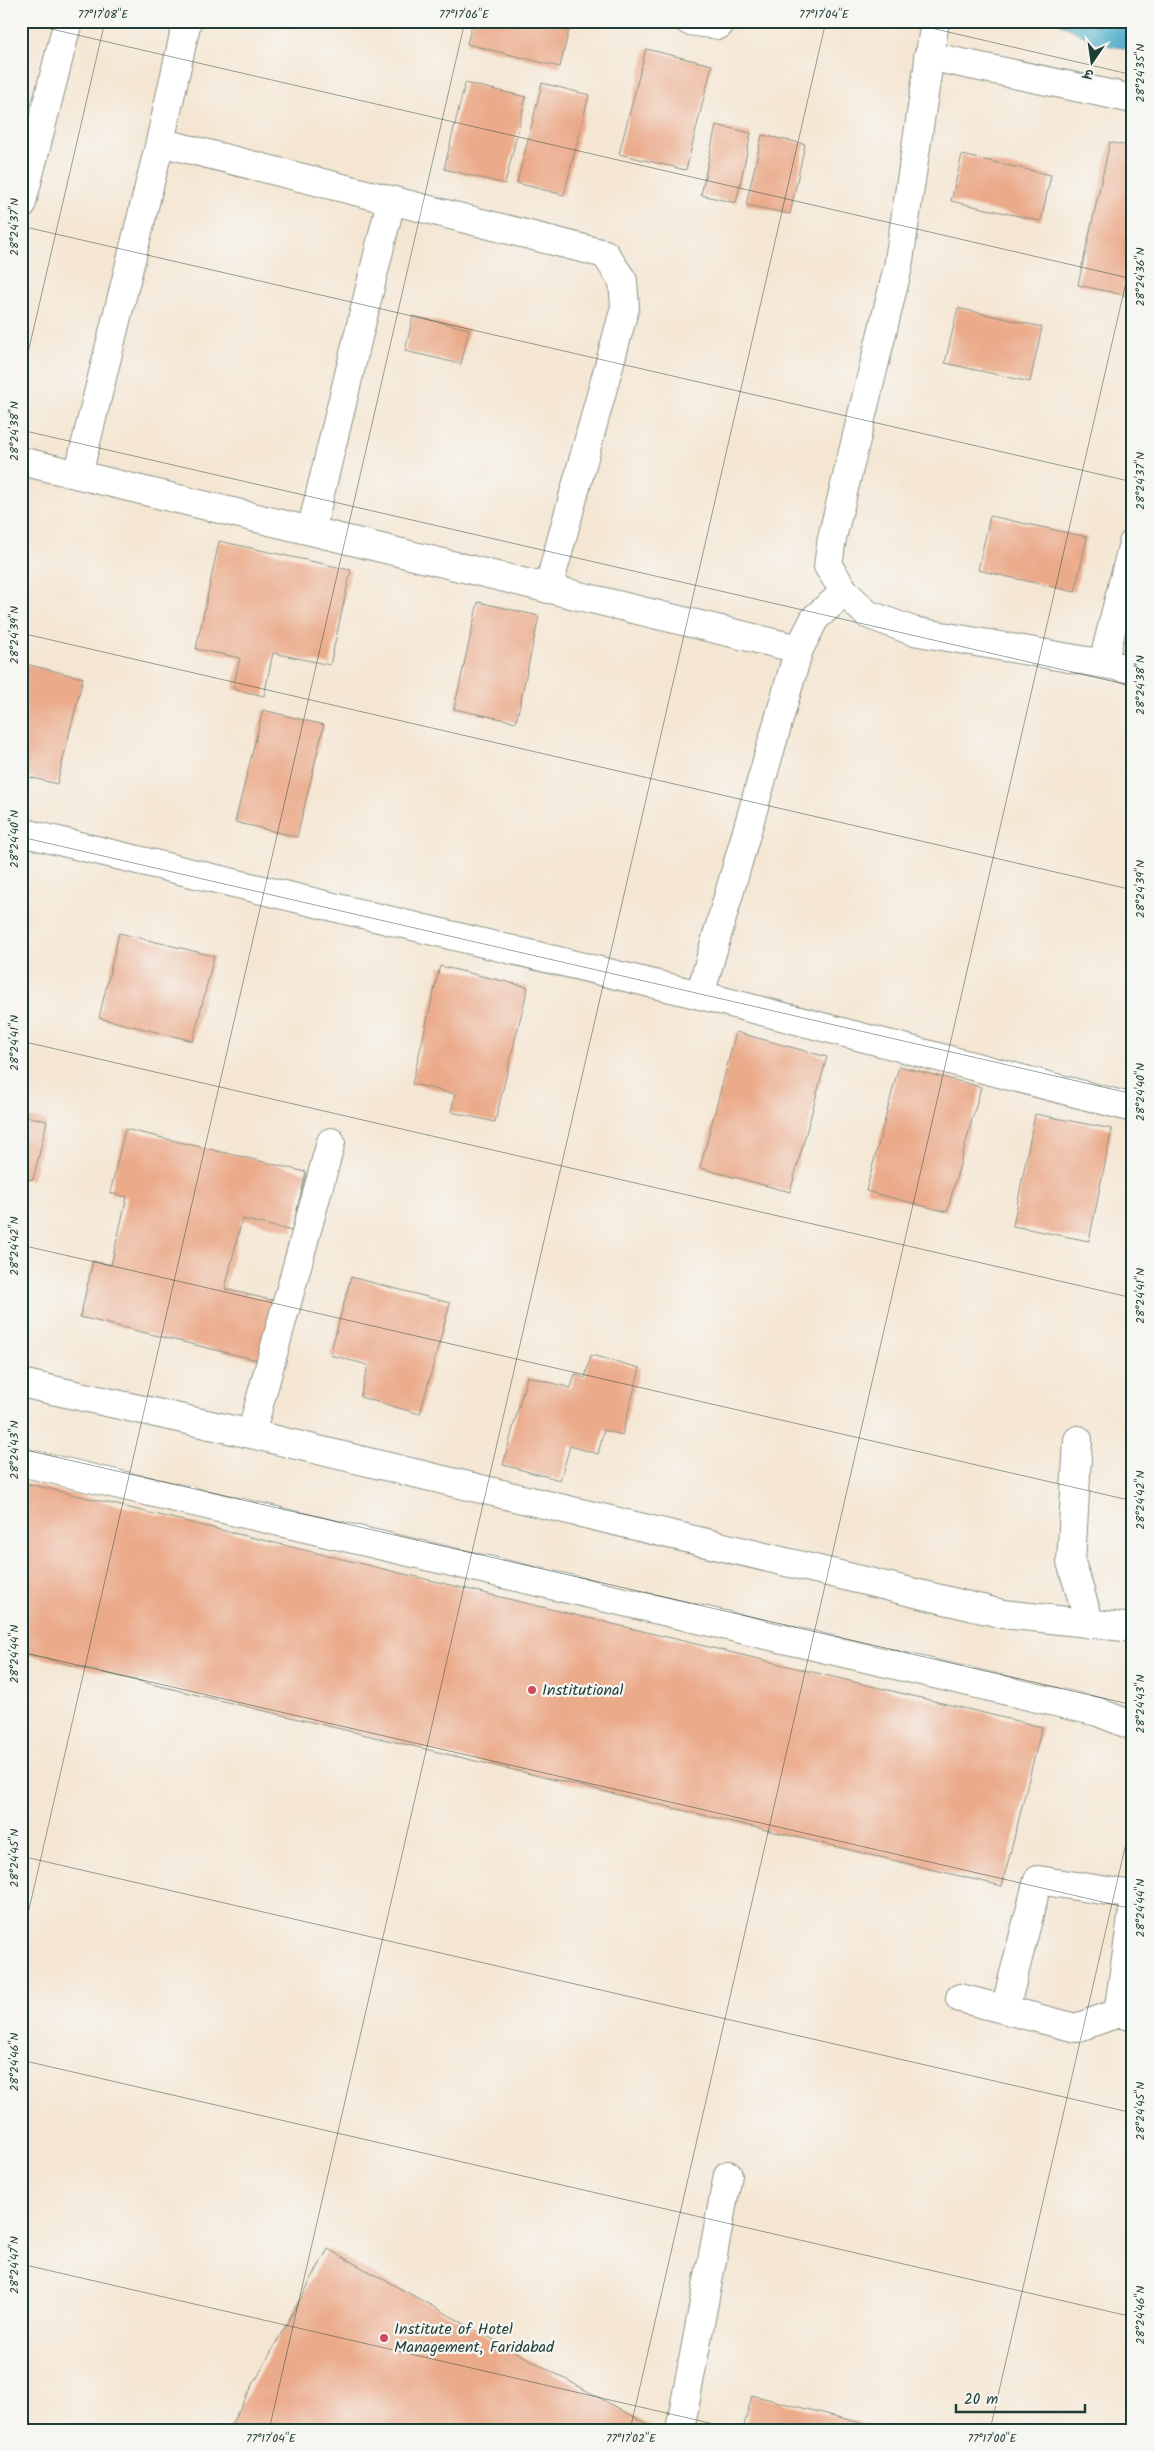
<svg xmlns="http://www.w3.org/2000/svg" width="1154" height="2451" font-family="Kalam,'Playpen Sans Deva',sans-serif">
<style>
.water{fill:#49abc8;stroke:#34747e}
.building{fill:#ebaa8a}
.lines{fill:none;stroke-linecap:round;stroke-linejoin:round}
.minor-casing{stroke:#8a9284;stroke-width:30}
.minor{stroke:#fff;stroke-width:28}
.ticks{fill:none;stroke:#1f3d34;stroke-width:1;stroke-opacity:0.45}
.poi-dot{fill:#d1495b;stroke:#f6f6f2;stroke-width:2}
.labels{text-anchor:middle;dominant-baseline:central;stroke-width:4.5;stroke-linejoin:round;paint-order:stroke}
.poi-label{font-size:16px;fill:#1f3d34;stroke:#f6f6f2;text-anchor:start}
.neatline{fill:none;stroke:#1f3d34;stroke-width:2}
.ticks-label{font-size:12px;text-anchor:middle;fill:#1f3d34}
</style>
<rect width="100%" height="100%" fill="#f6f6f2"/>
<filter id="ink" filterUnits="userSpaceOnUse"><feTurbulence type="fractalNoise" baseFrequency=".02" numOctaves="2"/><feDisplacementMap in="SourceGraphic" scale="10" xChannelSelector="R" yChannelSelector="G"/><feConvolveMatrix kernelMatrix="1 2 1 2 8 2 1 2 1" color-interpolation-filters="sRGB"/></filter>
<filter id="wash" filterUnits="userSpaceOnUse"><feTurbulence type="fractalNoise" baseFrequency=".0096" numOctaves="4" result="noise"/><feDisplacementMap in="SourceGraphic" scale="20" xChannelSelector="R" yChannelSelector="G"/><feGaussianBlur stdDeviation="1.12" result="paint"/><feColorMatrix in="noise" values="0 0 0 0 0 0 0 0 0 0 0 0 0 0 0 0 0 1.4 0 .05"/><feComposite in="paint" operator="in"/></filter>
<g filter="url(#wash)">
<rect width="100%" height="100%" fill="#f5e6d3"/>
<path class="water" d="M1056 21H1133V50L1096 43Z"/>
<g id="blocks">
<path class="building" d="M352 21H386L384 29Z
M473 21H571L560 67 467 44Z
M646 49 712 65 686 170 619 154Z
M465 83 526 97 505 184 444 169Z
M542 83 589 95 564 195 517 183Z
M716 125 751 133 736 203 701 195Z
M762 135 805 144 790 214 746 205Z
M1110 142 1133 147V297L1078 285Z
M962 155 1051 175 1041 221 951 201Z
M958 308 1042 327 1030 382 945 363Z
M413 316 469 329 461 364 405 351Z
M990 516 1087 537 1075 592 978 570Z
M219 541 351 570 330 665 273 653 264 696 233 689 240 658 196 649Z
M478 602 539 616 516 722 454 709Z
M21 663 83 678 57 784 21 775Z
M263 710 324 725 297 837 235 822Z
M119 933 214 956 193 1041 99 1018Z
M440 966 528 987 495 1122 451 1112 455 1094 412 1084Z
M736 1032 827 1057 790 1192 700 1168Z
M899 1066 981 1087 947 1212 866 1191Z
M1035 1114 1112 1129 1089 1241 1013 1226Z
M21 1115 47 1121 33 1180 21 1178Z
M125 1129 306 1172 292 1231 242 1219 225 1289 275 1301 261 1361 80 1317 93 1261 111 1265 127 1197 110 1193Z
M351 1277 450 1303 420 1414 360 1397 368 1365 330 1355Z
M591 1355 640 1368 622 1435 604 1430 598 1454 570 1446 560 1480 503 1465 527 1376 571 1388 575 1374 585 1378Z
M21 1482 1042 1727 1002 1886 21 1653Z
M328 2249 651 2426 649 2430H228Z
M752 2395 885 2429V2430H743Z"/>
</g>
</g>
<g filter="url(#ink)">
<use href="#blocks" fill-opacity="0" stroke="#8a9284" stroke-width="1"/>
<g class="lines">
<g class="minor-casing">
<path id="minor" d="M689 21 719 25 721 21
M935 21 898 267 832 538 828 566 845 592 867 614 913 631 1133 669
M928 56 1133 99
M160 142 605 254 623 281 625 307 548 589
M21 206 68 21
M21 461 799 649
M78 475 160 142 187 21
M311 531 391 201
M1103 663 1133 543
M21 832 700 995 1133 1108
M700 995 799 649 815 618 845 592
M21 1383 251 1434 1003 1614 1133 1628
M251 1434 331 1142
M1078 1440 1071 1562 1090 1624
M21 1462 1098 1712 1133 1726
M960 1998 1076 2028 1118 2013 1133 2017
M1005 2009 1038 1880 1133 1895
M1118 2013 1133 1911
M680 2430 728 2175"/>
</g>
<use href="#minor" class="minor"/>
</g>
</g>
<path class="ticks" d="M901 21 1133 75M21 22 1133 279M21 226 1133 482M21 383 105 21M21 430 1133 686M21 633 1133 890M21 837 1133 1094M21 1041 1133 1298M21 1245 1133 1501M21 1449 1133 1705M21 1652 1133 1909M21 1856 1133 2113M21 1944 465 21M21 2060 1133 2317M21 2264 740 2430M269 2430 826 21M630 2430 1133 252M990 2430 1133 1813"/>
<g class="poi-dot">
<circle cx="532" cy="1690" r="5"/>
<circle cx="384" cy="2338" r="5"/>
</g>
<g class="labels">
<g class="poi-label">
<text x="542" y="1690">Institutional</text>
<text x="394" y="2329">Institute of Hotel<tspan x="394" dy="18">Management, Faridabad</tspan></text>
</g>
</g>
<rect width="1154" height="2451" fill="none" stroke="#f6f6f2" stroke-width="55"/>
<g transform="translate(1092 62) rotate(193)" stroke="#f6f6f2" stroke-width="4" paint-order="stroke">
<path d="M0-4L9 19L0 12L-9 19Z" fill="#1f3d34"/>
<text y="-8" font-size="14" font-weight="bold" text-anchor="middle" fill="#1f3d34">उ</text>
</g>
<path d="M956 2404v8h129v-8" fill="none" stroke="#1f3d34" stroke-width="2.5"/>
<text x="964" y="2404" font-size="15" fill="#1f3d34" stroke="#f6f6f2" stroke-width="4" paint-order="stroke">20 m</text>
<rect x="28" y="28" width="1098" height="2396" class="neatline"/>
<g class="ticks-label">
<text x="103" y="18">77°17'08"E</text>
<text x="464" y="18">77°17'06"E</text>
<text x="824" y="18">77°17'04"E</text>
<text transform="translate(1140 73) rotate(-90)" y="4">28°24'35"N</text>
<text transform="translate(14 227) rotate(-90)" y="4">28°24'37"N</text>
<text transform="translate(1140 277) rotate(-90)" y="4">28°24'36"N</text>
<text transform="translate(14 431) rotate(-90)" y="4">28°24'38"N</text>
<text transform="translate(1140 481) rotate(-90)" y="4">28°24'37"N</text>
<text transform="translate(14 635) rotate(-90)" y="4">28°24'39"N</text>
<text transform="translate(1140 685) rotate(-90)" y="4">28°24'38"N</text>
<text transform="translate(14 839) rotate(-90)" y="4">28°24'40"N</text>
<text transform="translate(1140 889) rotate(-90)" y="4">28°24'39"N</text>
<text transform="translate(14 1043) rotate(-90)" y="4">28°24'41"N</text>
<text transform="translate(1140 1092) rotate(-90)" y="4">28°24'40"N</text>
<text transform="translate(14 1246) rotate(-90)" y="4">28°24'42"N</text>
<text transform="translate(1140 1296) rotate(-90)" y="4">28°24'41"N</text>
<text transform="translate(14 1450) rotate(-90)" y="4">28°24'43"N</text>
<text transform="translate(1140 1500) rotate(-90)" y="4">28°24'42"N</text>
<text transform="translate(14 1654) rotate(-90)" y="4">28°24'44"N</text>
<text transform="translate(1140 1704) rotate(-90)" y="4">28°24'43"N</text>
<text transform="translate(14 1858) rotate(-90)" y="4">28°24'45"N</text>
<text transform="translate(1140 1908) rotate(-90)" y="4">28°24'44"N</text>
<text transform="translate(14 2062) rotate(-90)" y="4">28°24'46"N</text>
<text transform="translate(1140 2111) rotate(-90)" y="4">28°24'45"N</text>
<text transform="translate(14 2265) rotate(-90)" y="4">28°24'47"N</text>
<text transform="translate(1140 2315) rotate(-90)" y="4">28°24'46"N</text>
<text x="271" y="2442">77°17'04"E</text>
<text x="631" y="2442">77°17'02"E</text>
<text x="992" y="2442">77°17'00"E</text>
</g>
</svg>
